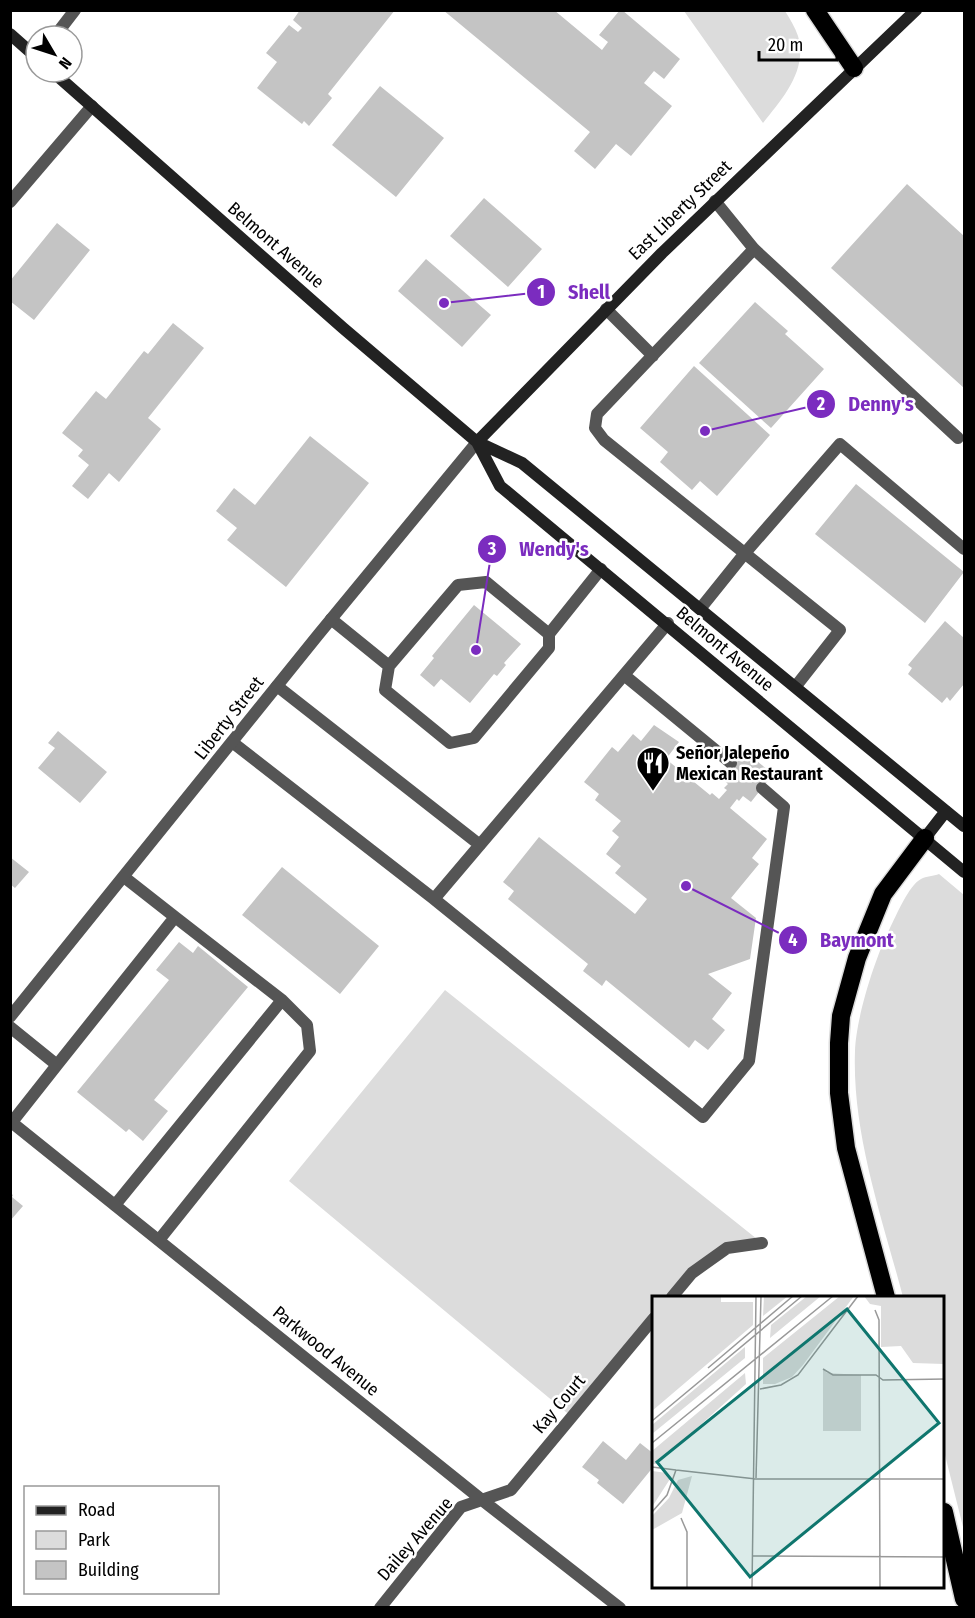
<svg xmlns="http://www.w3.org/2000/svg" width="975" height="1618" font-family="'Fira Sans Condensed',sans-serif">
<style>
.green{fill:#dcdcdc}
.building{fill:#c4c4c4}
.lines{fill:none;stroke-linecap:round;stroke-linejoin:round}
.highway-casing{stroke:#dbdbdb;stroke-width:21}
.lane{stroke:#555;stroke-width:12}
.street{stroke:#555;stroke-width:12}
.secondary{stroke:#222;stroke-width:12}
.highway{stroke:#000;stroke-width:18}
.labels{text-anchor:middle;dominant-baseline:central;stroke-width:5;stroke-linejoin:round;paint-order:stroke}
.street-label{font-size:18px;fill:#000;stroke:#fff}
.poi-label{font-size:18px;font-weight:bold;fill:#000;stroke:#fff;text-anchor:start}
.inset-road{fill:none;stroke:#999;stroke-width:1.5}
.view{fill:#0f766e;fill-opacity:0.15;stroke:#0f766e;stroke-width:3}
.inset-edge{fill:none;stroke:#000;stroke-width:3}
.leader{fill:none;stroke:#7b2cbf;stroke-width:2}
.callout-dot{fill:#7b2cbf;stroke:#fff;stroke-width:2}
.mark-label{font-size:18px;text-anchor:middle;font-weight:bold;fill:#fff}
.callout-label{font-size:20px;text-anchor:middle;font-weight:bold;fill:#7b2cbf;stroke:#fff;stroke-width:5;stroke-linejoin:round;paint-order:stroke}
</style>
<rect width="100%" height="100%" fill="#fff"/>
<path class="green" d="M684 11H785C790 19 795 27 798 36 808 70 783 98 763 123Z
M939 874 964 895V1531L944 1451V1297H903C882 1217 852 1134 855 1051 856 1018 875 958 890 928 896 916 909 885 921 879 926 876 934 876 939 874Z
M445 990 762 1243 727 1248 672 1297H654V1318L572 1417 289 1181Z"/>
<path class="building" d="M300 10H395L328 94 332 98 309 126 304 121 302 124 257 88 277 62 266 53 289 25 298 32 302 28 293 20Z
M443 10H554L602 50 608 42 599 35 620 10H622L680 59 664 79 654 71 644 83 672 106 631 156 616 144 595 169 574 151 590 132Z
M380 86 444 138 396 197 332 145Z
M907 184 964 236V388L831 268Z
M484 198 542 249 508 287 450 236Z
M57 223 90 250 34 320 10 301V281Z
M426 259 491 315 462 347 398 291Z
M755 302 788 331 785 334 824 369 771 428 699 363Z
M173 323 204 348 148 418 161 429 119 482 109 473 88 499 72 486 89 465 78 456 83 450 62 433 96 391 106 399 144 351 148 354Z
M694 366 770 435 717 496 700 481 692 490 660 462 668 452 640 428Z
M310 436 369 483 286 587 227 540 237 528 216 511 234 488 255 505Z
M856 484 964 572 925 623 815 534Z
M474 605 521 644 504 663 506 665 497 676 494 674 470 703 441 679 434 687 420 675 434 658 432 656Z
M945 621 964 638V684L950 701 947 697 942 703 908 674 912 668 908 665Z
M654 725 679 742 666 759 710 795 712 793 719 799 727 790 724 788 728 784 720 777 742 749 773 774 751 802 743 796 739 801 737 799 730 808 767 839 752 858 759 864 731 898 756 918 750 959 708 974 732 993 712 1019 725 1030 708 1050 695 1040 689 1048 606 980 602 986 583 971 588 964 508 899 514 891 503 882 539 837 635 914 647 899 615 873 621 866 606 854 619 837 612 831 621 821 595 800 599 794 584 782 612 747 618 752 633 734 641 741Z
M58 731 107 772 80 803 38 768 55 748 48 743Z
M10 857 29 872 15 888 10 884Z
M282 867 379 946 340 994 242 915Z
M179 942 193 953 198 946 248 987 154 1100 168 1111 143 1141 129 1129 126 1132 77 1092 169 980 156 970Z
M10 1193 13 1195 12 1197 23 1206 10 1221Z
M603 1441 626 1460 640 1443 654 1454V1466L623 1504 597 1483 599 1480 582 1467Z"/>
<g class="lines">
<g class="highway-casing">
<path id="highway" d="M815 10 854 68
M886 1297 846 1148 839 1093V1043L841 1016 857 958 883 894 925 838
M944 1512 964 1599"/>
</g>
<path class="lane" d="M55 36 75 10
M715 201 754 249 958 438
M754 249 597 414 595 428 604 440 840 630 796 686
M606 309 653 356
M700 609 745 553 840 444 964 549
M331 619 389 666
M549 634 486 582 458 585 389 666 385 690 450 743 474 738 549 648V634L601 569
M624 675 731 763
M277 686 480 845
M232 742 434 899 668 623
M434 899 703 1117 749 1061 784 807 762 788
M10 1027 57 1065 175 917 124 877
M12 1122 57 1065
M115 1205 282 1000
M159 1240 310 1051 307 1025 282 1000 175 917"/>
<path class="street" d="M10 202 92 106
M10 1017 318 635 477 442
M10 1121 482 1500 620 1608
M672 1297 692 1273 727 1248 762 1243
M380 1608 461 1507 511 1490 654 1318"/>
<path class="secondary" d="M10 34 36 57
M53 72 343 328 477 442 522 463 964 826
M477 442 500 486 964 872
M477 442 662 253 916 10
M925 838 946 811"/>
<use href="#highway" class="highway"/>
</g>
<defs>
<g id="restaurant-pin" transform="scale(1.725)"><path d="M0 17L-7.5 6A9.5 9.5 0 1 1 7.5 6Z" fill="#000" stroke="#fff"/><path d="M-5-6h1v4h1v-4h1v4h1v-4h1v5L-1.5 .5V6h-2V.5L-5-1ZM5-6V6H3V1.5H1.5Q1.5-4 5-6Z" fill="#fff"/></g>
</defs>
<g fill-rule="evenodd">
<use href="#restaurant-pin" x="653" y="763"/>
</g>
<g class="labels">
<g class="street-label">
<text transform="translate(680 210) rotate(-44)">East Liberty Street</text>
<text transform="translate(276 245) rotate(41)">Belmont Avenue</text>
<text transform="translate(725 649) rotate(40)">Belmont Avenue</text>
<text transform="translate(229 718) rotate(-52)">Liberty Street</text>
<text transform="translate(326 1351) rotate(39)">Parkwood Avenue</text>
<text transform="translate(559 1404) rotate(-50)">Kay Court</text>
<text transform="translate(415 1539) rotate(-49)">Dailey Avenue</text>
</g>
<g class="poi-label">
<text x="676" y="753">Señor Jalepeño<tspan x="676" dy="21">Mexican Restaurant</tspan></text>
</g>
</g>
<g transform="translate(652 1296)">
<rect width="292" height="292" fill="#fff"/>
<path d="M0 0H69V6H101V29L0 115ZM112 0H136L111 20ZM155 0H169L118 42 119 29ZM188 0H202L151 69 140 81 123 88H111V62ZM212 0H292V68L261 67 249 50 229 51V10L218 8ZM93 51V62L0 138V129ZM171 73 175 77 209 79V135H171ZM93 77 94 88 5 168H0V155ZM0 175 15 177 18 183 0 211ZM40 180 30 217 0 234V220L17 202 26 184Z" fill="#dcdcdc"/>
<path class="inset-road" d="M223 14 227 24 228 292M56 72 141 0M171 73 181 79H224L231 84 293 83M108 93 129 89 146 79 206 0M0 125 150 0M0 147 181 0M0 171 24 174M24 174 104 183M104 182 109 0M104 183H293M0 216 15 199 24 174M29 222 35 236V292M101 260 293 261M100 292 104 0"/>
<path class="view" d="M195 13 287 127 98 281 5 166Z"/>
<rect width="292" height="292" class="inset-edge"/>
</g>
<path class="leader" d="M444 303L541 292M705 431L821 404M476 650L492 549M686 886L793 940"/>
<g class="callout-dot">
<circle cx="444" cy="303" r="6"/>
<circle cx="705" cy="431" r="6"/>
<circle cx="476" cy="650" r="6"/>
<circle cx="686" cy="886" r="6"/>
<circle cx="541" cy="292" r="15"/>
<circle cx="821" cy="404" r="15"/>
<circle cx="492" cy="549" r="15"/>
<circle cx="793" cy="940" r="15"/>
</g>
<g class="mark-label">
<text x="541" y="298">1</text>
<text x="821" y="410">2</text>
<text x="492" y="555">3</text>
<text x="793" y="946">4</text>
</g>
<g class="callout-label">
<text x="589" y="299">Shell</text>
<text x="881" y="411">Denny's</text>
<text x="554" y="556">Wendy's</text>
<text x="857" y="947">Baymont</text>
</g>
<rect width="975" height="1618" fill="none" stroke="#000000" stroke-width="24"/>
<rect x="24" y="1486" width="195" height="108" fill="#ffffff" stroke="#999999" stroke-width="1.5"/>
<rect x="36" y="1506" width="30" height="9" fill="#222222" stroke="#999999" stroke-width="1.5"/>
<text x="78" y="1516" font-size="18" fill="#000000">Road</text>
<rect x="36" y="1531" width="30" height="18" fill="#dcdcdc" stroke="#999999" stroke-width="1.5"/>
<text x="78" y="1546" font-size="18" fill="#000000">Park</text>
<rect x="36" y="1561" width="30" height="18" fill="#c4c4c4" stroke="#999999" stroke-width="1.5"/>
<text x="78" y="1576" font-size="18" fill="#000000">Building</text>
<g transform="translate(54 54) rotate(129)"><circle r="28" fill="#ffffff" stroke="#999999" stroke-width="1.5"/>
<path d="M0-4.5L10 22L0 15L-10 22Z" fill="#000000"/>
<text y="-9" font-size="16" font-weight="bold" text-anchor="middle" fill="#000000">N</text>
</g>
<path d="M759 51v9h78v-9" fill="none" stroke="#000000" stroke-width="3"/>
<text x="768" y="51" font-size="18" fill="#000000" stroke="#ffffff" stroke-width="4.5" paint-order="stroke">20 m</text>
</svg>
